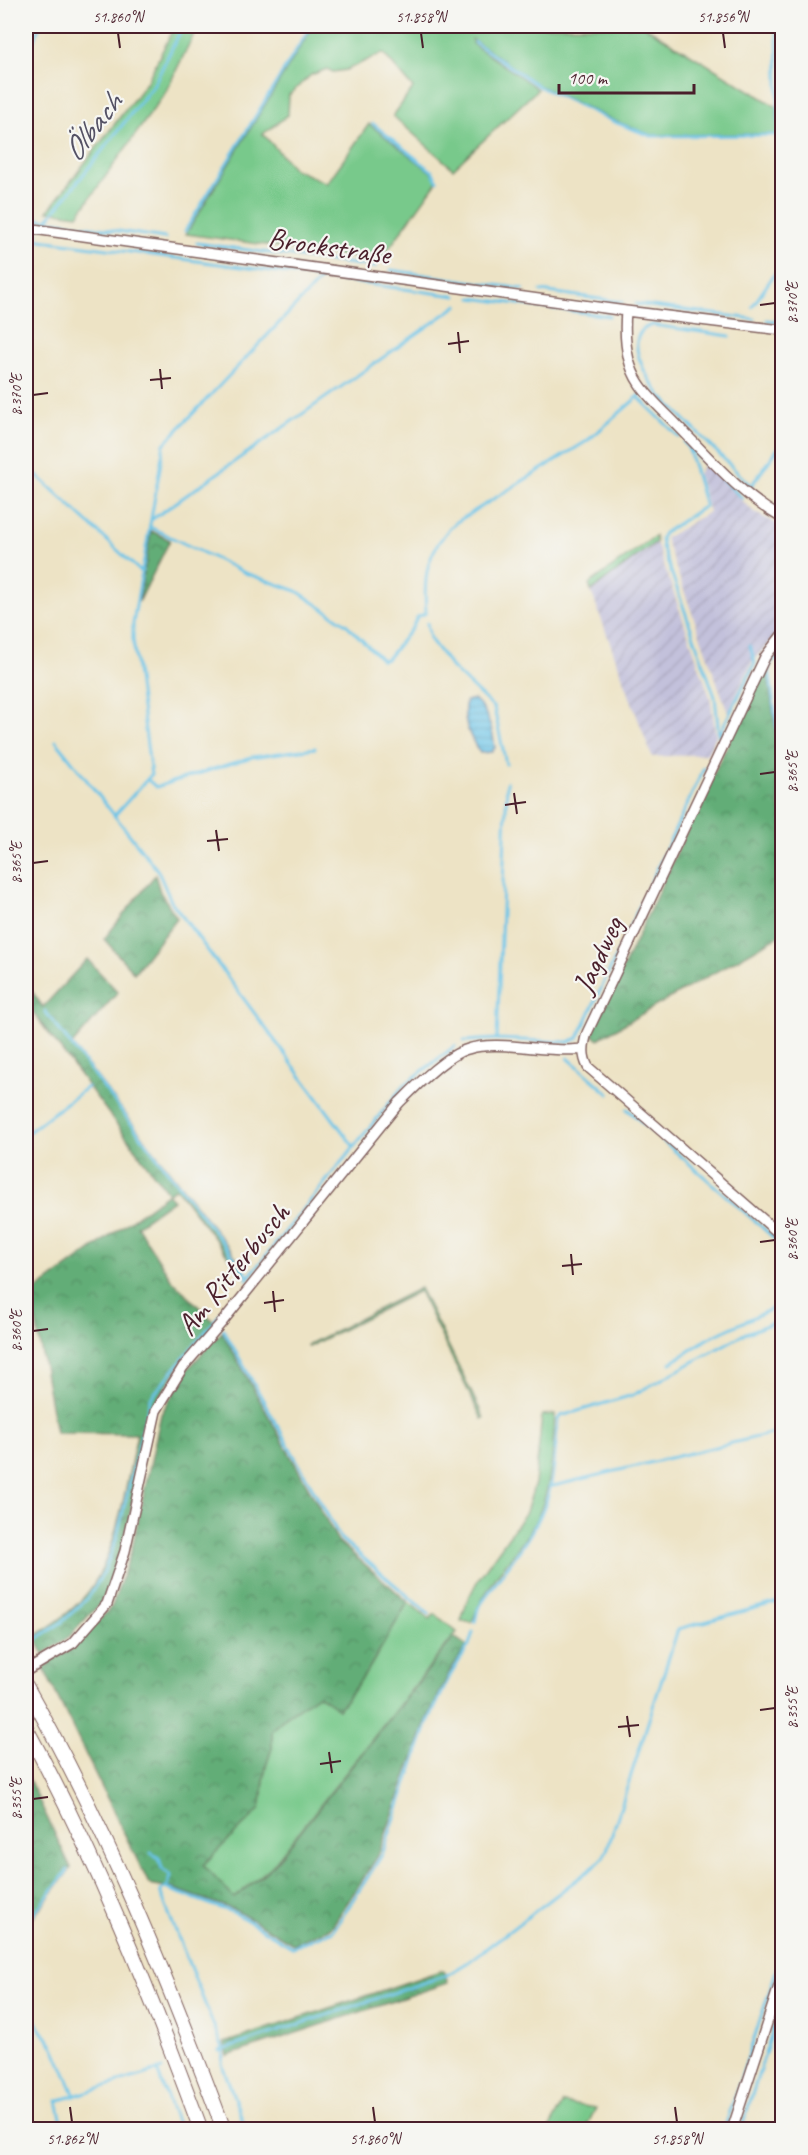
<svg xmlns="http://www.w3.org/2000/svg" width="808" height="2155" font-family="Caveat,sans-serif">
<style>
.industrial{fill:url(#industrial-furrows)}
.grass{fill:#78c98b;stroke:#61745b;stroke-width:1.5}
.forest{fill:url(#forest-crowns);stroke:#566651;stroke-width:1.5}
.water{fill:url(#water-rules);stroke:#5a728a;stroke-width:1.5}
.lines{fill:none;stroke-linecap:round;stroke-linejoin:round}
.stream{stroke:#6bc4e8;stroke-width:3}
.minor-casing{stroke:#836461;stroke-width:12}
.highway-casing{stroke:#836461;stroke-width:16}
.minor{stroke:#fff;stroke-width:9}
.highway{stroke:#fff;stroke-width:14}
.ticks{fill:none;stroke:#4a1f2b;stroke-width:2}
.labels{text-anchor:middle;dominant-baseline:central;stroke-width:4.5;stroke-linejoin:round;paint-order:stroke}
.street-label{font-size:30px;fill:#4a1f2b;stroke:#f6f6f2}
.water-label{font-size:32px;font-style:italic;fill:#545164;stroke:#f6f6f2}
.neatline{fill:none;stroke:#4a1f2b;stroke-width:2}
.ticks-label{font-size:15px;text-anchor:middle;fill:#4a1f2b}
</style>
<defs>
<pattern id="industrial-furrows" width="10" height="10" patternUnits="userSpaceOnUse" patternTransform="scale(1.5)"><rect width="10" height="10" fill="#c3c1db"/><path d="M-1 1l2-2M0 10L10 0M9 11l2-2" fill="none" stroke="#a9a5bc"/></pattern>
<pattern id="forest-crowns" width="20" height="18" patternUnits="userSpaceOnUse" patternTransform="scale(1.5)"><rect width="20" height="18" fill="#62ad77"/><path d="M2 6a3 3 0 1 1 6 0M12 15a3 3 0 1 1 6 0" fill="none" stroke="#538c62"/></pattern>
<pattern id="water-rules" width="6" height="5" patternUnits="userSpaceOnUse" patternTransform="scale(1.5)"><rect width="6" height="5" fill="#6bc4e8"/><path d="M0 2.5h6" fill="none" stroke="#5ea8c7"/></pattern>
</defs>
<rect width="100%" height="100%" fill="#f6f6f2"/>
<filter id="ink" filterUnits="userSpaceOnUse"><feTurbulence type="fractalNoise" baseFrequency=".0167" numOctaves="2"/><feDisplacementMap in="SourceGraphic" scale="12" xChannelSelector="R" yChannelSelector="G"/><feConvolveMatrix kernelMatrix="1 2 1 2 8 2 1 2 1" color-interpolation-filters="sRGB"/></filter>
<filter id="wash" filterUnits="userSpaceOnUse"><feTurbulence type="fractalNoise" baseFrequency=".008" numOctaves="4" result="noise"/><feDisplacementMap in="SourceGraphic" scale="24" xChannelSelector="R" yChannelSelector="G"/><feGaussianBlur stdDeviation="1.35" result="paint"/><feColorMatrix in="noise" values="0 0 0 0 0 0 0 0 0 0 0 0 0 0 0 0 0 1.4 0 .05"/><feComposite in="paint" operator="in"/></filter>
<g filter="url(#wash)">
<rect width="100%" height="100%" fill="#ede3c5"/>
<path class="industrial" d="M704 464 754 512 782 527V629L752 662 728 713 665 538 709 512 698 474Z
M656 542 710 697 716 736 707 754 652 757 591 591Z"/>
<path class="grass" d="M175 26H198L165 93 78 215 48 211 146 83Z
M313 26H644L777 107 778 134 651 135 613 120 540 86 472 39 473 44 538 89 453 169 393 116 413 88 383 53 346 70 333 72 327 69 311 75 289 95 288 115 263 134 294 169 327 183 369 124 432 173 436 178V183L380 261 186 234Z
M655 536 656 542 591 591 589 584Z
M420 1288 484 1418 482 1419 419 1291 308 1347 307 1345Z
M555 1414C553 1451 552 1493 533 1526 513 1559 484 1585 472 1623L461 1621 467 1601 479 1578 526 1512 535 1483 542 1415Z
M408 1602 430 1619 435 1614 457 1632 272 1866 234 1898 203 1865 260 1809 266 1766 272 1748V1731L284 1718 319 1694 339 1709 368 1670Z
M563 2103 596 2108 585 2129H549Z"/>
<path class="forest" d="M151 531 170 540 139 602Z
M767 666 781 771 777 782 782 823V934L598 1039 592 1034 721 758Z
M155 875 160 892 177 918 134 973 104 939Z
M87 959 118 992 72 1045 246 1270 242 1274 176 1188 168 1194 173 1200 137 1226 171 1279 216 1324 181 1364 154 1405 122 1549 103 1600 70 1636 44 1654 34 1637C52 1625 70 1613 84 1597 117 1560 126 1483 137 1434L56 1433 31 1294 168 1193 26 1003V983L43 1007Z
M222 1332 338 1541 408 1602 368 1670 339 1709 318 1695 284 1718 272 1731V1748L266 1766 260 1809 203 1865 234 1898 273 1866 454 1637 467 1646 449 1673 425 1724 378 1856 331 1928 293 1944 235 1910 172 1888 149 1884 43 1667 76 1646 112 1606 132 1549 161 1414 188 1369Z
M26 1773 71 1868 26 1927Z
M443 1970 448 1983 227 2056 224 2043Z"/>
<path class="water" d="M474 699C488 710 493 731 495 748L491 752 480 753C470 738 461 719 466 701Z"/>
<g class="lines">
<path class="stream" d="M777 26 779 135
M474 42 540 87 612 121 651 136 782 135
M26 57 40 26
M373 124 433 172 437 181
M26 217 165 238
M42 227 153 86 183 26
M185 231 311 26
M26 238 456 296
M197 243 375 267
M26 250 38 233
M391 270 523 289
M541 291 622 302
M472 298 609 316
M636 304 754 319
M752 307 782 263
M767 320 782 322
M730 336 652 325C619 335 648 380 661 396L751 486 782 443
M638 397 679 437
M684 442 689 450 705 506 664 533 661 538 662 546 715 697 719 736
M687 446 742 498
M26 465 142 573
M776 507 782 512
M151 520 458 305
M150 527 245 573 297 591 346 624 382 660 387 659 412 628 417 617 426 613
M426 612C423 575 427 550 455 523L587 441 640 395
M427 623 430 639 453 669 494 708 506 764
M782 655 772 661 769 668 782 765
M719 735 755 663 750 646
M56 741 158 871 171 901 354 1147
M782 774 780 782 782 800
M148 780 156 787 252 757 315 748
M114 816 151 775 133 640V623L164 444 321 279
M45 1011 249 1277
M497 1039 507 782
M464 1041 497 1039 568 1042 578 1038 704 768
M568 1058 609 1094
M627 1109 782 1245
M26 1134 87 1087
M247 1279 403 1086 455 1046
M223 1329 341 1539 429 1614
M671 1363 707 1339 782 1304
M549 1487 782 1431
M475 1622 478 1609C499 1575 529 1544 544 1507 555 1480 555 1448 558 1419L561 1416 633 1395 744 1334 782 1319
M26 1638 29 1644 62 1622 88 1598 104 1572 117 1537 150 1399 225 1308
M151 1853 159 1858 162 1869 171 1875 168 1886 161 1890V1894L223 2049 222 2064 246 2130
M165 1888 235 1913 292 1947 333 1931 382 1855 428 1722 450 1676 469 1645 473 1632
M26 1924 68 1870
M26 2009 54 2047 75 2096
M219 2051 447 1975 467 1963 596 1865 603 1858 607 1850 678 1629 782 1601
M157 2070 179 2130
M725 2127 782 1953
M64 2130 57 2101 162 2069
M741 2130 782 2000"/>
</g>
</g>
<g filter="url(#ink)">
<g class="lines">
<g class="minor-casing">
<path id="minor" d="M26 228 626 311 782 330
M626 311C624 335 625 362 639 383 649 399 666 413 679 427 711 460 742 496 782 518
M782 635 765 657 587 1033C583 1046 582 1055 588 1067L782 1236
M26 1671 73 1643 107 1604 125 1551 156 1411 183 1367 223 1321 399 1103C415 1087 446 1055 468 1049 498 1039 549 1054 583 1049
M732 2130 782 1977"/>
</g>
<g class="highway-casing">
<path id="highway" d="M26 1686C106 1827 167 1977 224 2130
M26 1728C96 1857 150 1992 201 2130"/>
</g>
<use href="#minor" class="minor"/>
<use href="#highway" class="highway"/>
</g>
</g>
<path class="ticks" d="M118 33 120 48M421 33 423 48M723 33 725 48M760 305 775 303M458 332 460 353M448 344 469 341M160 369 162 389M150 380 171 378M33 395 48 393M760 774 775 772M514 793 517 814M505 805 526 802M216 830 219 851M207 841 228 839M33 863 48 861M760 1242 775 1240M571 1254 573 1275M562 1266 582 1264M273 1291 275 1312M264 1303 284 1300M33 1331 48 1329M760 1710 775 1708M627 1716 630 1737M618 1727 639 1725M329 1752 332 1773M320 1764 341 1761M33 1799 48 1797M70 2107 72 2122M373 2107 375 2122M675 2107 677 2122"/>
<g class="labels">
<g class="street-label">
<text transform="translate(329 246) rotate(8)">Brockstraße</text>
<text transform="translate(598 955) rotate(-65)">Jagdweg</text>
<text transform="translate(233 1269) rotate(-51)">Am Ritterbusch</text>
</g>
<g class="water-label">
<text transform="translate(92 127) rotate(-52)">Ölbach</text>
</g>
</g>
<rect width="808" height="2155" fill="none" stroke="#f6f6f2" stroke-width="66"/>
<path d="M559 84v9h135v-9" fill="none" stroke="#4a1f2b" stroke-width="3"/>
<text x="568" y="84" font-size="18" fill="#4a1f2b" stroke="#f6f6f2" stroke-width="4.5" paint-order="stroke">100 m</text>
<rect x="33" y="33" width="742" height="2089" class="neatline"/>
<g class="ticks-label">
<text x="118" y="22">51.860°N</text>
<text x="421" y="22">51.858°N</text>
<text x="723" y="22">51.856°N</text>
<text transform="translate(792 303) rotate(-90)" y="5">8.370°E</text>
<text transform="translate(16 395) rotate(-90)" y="5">8.370°E</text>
<text transform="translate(792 772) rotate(-90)" y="5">8.365°E</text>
<text transform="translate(16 863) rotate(-90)" y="5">8.365°E</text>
<text transform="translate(792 1240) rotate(-90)" y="5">8.360°E</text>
<text transform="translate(16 1331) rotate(-90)" y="5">8.360°E</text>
<text transform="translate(792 1708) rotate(-90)" y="5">8.355°E</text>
<text transform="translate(16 1799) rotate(-90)" y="5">8.355°E</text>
<text x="72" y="2144">51.862°N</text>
<text x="375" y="2144">51.860°N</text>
<text x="677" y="2144">51.858°N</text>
</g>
</svg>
